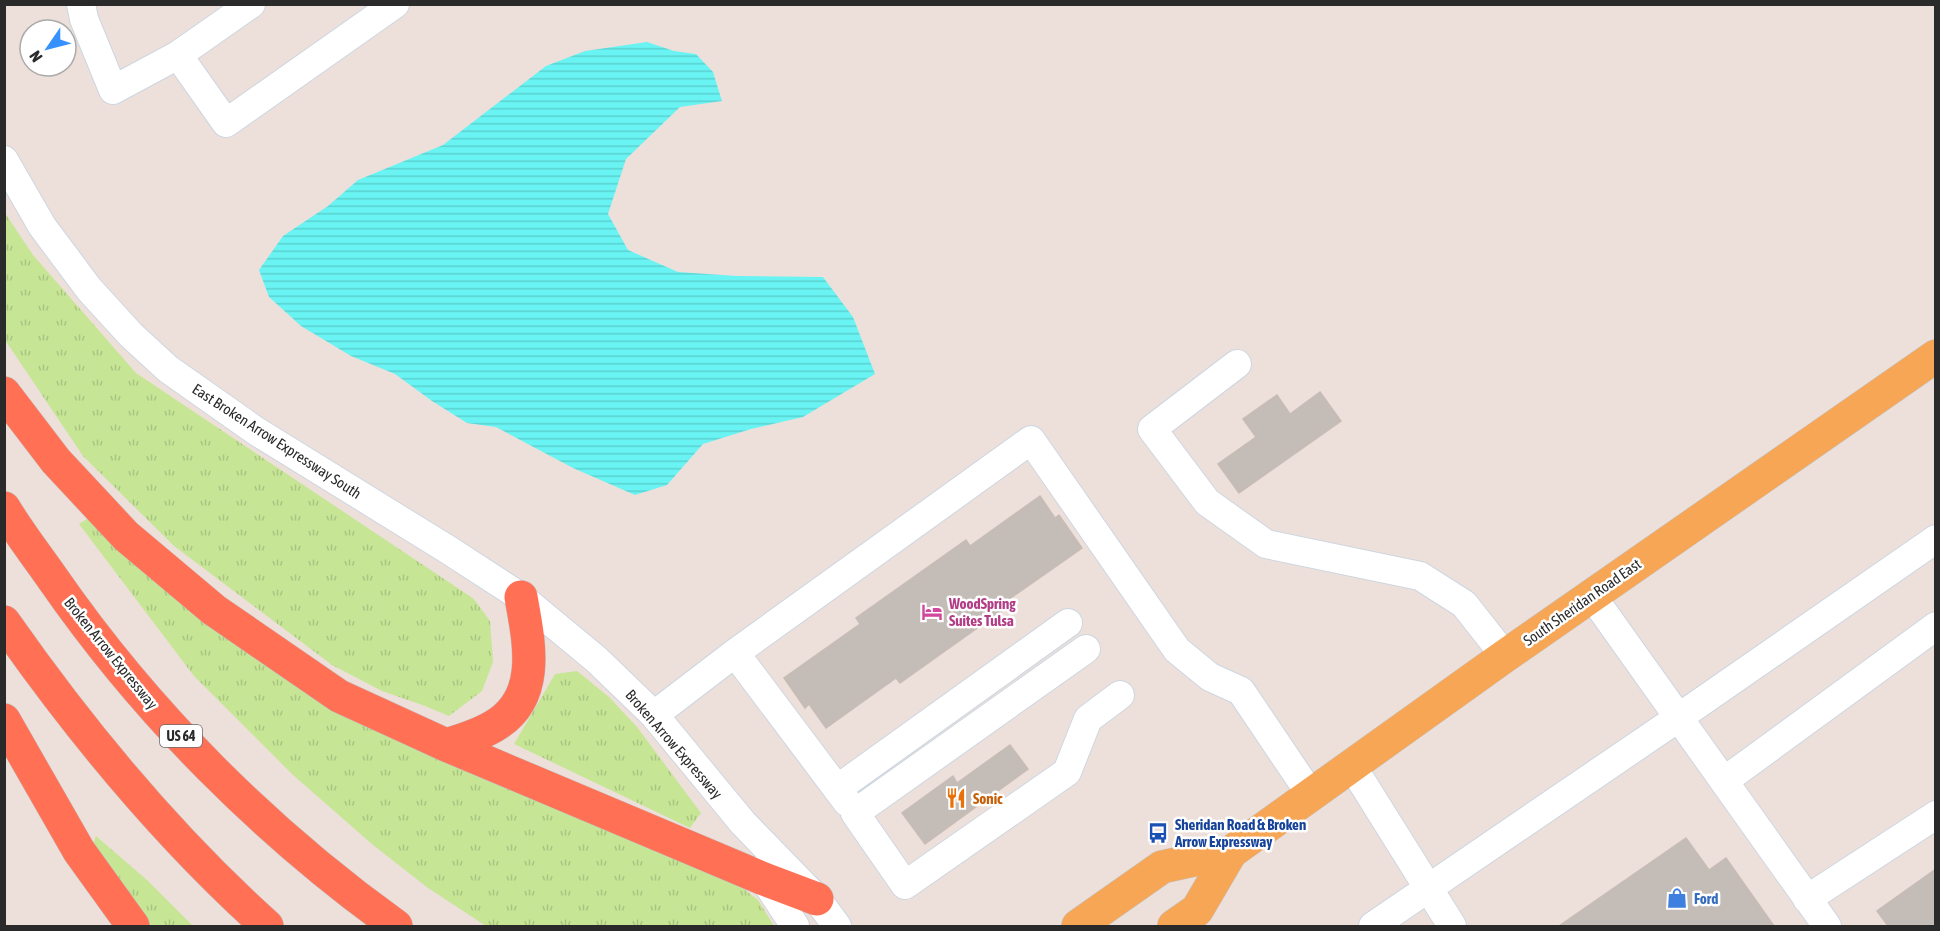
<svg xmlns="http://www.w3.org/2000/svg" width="1940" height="931" font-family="'Asap Condensed',sans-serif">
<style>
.grass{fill:url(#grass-tufts)}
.water{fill:url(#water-rules)}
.building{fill:#c4bcb7;stroke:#c8bcb5;stroke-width:1.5}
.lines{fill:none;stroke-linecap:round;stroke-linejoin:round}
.minor-casing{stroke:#cdd6e0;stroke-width:30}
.major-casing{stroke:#c3c3c3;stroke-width:34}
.highway-casing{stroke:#c3c3c3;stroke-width:34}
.minor{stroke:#fff;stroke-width:28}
.major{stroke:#f7a656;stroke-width:33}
.highway{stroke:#ff7054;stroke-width:33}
.labels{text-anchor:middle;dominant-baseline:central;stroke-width:5;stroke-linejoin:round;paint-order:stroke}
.shield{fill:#fff;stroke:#6a6a6a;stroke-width:1.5}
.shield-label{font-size:14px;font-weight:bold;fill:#2a2a2a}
.street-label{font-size:15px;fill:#2a2a2a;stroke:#fff}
.hotel-label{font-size:15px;font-weight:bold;fill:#b23c85;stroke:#fff;text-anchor:start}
.food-label{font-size:15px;font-weight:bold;fill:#c56008;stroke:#fff;text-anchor:start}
.transit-label{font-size:15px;font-weight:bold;fill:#164399;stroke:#fff;text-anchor:start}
.shop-label{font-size:15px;font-weight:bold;fill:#366cbe;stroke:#fff;text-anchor:start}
</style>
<defs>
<pattern id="grass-tufts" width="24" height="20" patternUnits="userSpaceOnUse" patternTransform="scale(1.5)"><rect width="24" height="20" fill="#c6e695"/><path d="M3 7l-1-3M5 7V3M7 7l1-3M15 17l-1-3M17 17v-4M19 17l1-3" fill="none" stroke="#aac581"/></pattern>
<pattern id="water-rules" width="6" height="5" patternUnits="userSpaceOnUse" patternTransform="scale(1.5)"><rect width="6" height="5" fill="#69f4f3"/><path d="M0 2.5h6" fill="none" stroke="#5bd1d0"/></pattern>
</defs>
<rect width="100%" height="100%" fill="#ede0db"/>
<path class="grass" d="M5 213 33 255 136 373 474 599 490 621 493 662 482 691 449 716 425 706 382 691 332 665 174 546 83 456 5 340Z
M90 517 138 565 209 627 308 690 736 883 758 900 774 926H486L428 888 373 845 293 775 194 676 79 524Z
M577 671 609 697 637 727 701 813 690 828 514 744 555 674Z
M96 836 147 880 193 926H147L92 847Z"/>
<path class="water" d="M647 42 674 51 696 54 713 72 722 101 680 107 626 159 608 214 628 250 678 272 737 276 823 277 853 317 875 374 803 417 751 429 703 444 667 485 635 495 573 468 496 427 467 423 432 401 395 374 351 356 301 326 269 297 259 270 283 236 328 206 358 180 443 145 546 66 585 51Z"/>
<path class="building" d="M1320 392 1341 421 1239 493 1218 464 1256 437 1243 419 1277 395 1290 414Z
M1040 496 1055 518 1059 515 1082 548 1005 602 1008 606 900 683 896 678 826 728 809 704 805 708 784 678 860 624 856 618 966 540 970 546Z
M1010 745 1028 769 925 844 902 813 953 776 957 783Z
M1686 838 1709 870 1726 858 1774 926H1559Z
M1936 869V926H1888L1877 911Z"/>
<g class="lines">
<g class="minor-casing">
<path id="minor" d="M81 4 84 19 113 90 178 55 226 123 395 4
M178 55 251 4
M4 160 42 226 89 289 131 335 168 369 256 431 447 549 521 597 597 660 654 715 743 823 817 899 837 926
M1237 364 1152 429 1207 502 1266 544 1420 576 1464 604 1505 656
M1592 596 1827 926
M1086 649 855 813 905 885 1067 772 1088 719 1120 695
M735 653 847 802
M654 715 735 653 1031 440 1177 650 1210 677 1241 691 1311 795
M1352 766 1452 926
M1724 781 1936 626
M837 789 1068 623
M761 870 764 879 795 926
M1807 899 1936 815
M1373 926 1678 718 1936 539"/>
</g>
<g class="major-casing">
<path id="major" d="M1078 926 1162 867 1231 852 1505 656 1936 356
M1174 926 1197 910 1231 852"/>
</g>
<g class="highway-casing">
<path id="highway" d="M4 393 56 461 126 536 214 610 339 696 446 745 764 879 817 899
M4 508C19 533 37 556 53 579 146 713 264 831 396 926
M4 622C81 732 168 837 267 926
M4 720 79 851 133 926
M446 745C463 740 479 735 494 726 542 698 529 642 521 597"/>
</g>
<use href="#minor" class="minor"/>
<use href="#major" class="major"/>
<use href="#highway" class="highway"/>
</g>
<defs>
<g id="hotel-bare" transform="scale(1.62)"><path d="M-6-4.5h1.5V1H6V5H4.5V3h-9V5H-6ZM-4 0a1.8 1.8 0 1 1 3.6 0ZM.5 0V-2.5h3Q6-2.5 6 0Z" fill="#d1479c" stroke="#fff" stroke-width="2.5" paint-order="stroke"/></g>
<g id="restaurant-bare" transform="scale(1.62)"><path d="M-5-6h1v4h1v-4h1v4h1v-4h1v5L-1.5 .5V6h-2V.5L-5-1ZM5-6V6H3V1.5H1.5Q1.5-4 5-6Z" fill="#e8710a" stroke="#fff" stroke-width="2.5" paint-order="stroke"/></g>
<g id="bus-bare" transform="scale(1.62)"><path d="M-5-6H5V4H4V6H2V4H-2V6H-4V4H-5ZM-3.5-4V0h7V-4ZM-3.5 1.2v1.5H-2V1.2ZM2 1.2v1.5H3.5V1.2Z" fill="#1a4fb4" stroke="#fff" stroke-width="2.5" paint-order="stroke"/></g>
<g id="shop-bare" transform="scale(1.62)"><path d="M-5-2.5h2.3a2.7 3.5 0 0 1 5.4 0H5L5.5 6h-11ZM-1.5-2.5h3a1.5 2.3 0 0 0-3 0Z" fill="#3f7fe0" stroke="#fff" stroke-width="2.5" paint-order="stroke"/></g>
</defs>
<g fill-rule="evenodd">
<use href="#hotel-bare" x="932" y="612"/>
<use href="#restaurant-bare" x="956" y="798"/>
<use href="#bus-bare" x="1158" y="833"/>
<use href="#shop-bare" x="1677" y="898"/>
</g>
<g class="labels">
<rect class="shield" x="160" y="725" width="42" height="22" rx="4.5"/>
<g class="shield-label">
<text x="181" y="736">US 64</text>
</g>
<g class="street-label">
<text transform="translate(277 441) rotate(33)">East Broken Arrow Expressway South</text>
<text transform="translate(1582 602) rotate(-35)">South Sheridan Road East</text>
<text transform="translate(111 653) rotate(51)">Broken Arrow Expressway</text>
<text transform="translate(674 744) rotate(49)">Broken Arrow Expressway</text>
</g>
<g class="hotel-label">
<text x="949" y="603">WoodSpring<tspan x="949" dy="17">Suites Tulsa</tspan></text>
</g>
<g class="food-label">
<text x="973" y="798">Sonic</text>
</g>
<g class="transit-label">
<text x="1175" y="824">Sheridan Road &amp; Broken<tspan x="1175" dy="17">Arrow Expressway</tspan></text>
</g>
<g class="shop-label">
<text x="1694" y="898">Ford</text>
</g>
</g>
<rect width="1940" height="931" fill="none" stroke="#2a2a2a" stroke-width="12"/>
<g transform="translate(48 48) rotate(235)"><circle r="28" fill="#ffffff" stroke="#aaaaaa" stroke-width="1.5"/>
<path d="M0-4.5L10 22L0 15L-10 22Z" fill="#3691ff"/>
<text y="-9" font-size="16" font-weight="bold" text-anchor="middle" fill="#2a2a2a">N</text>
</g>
</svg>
